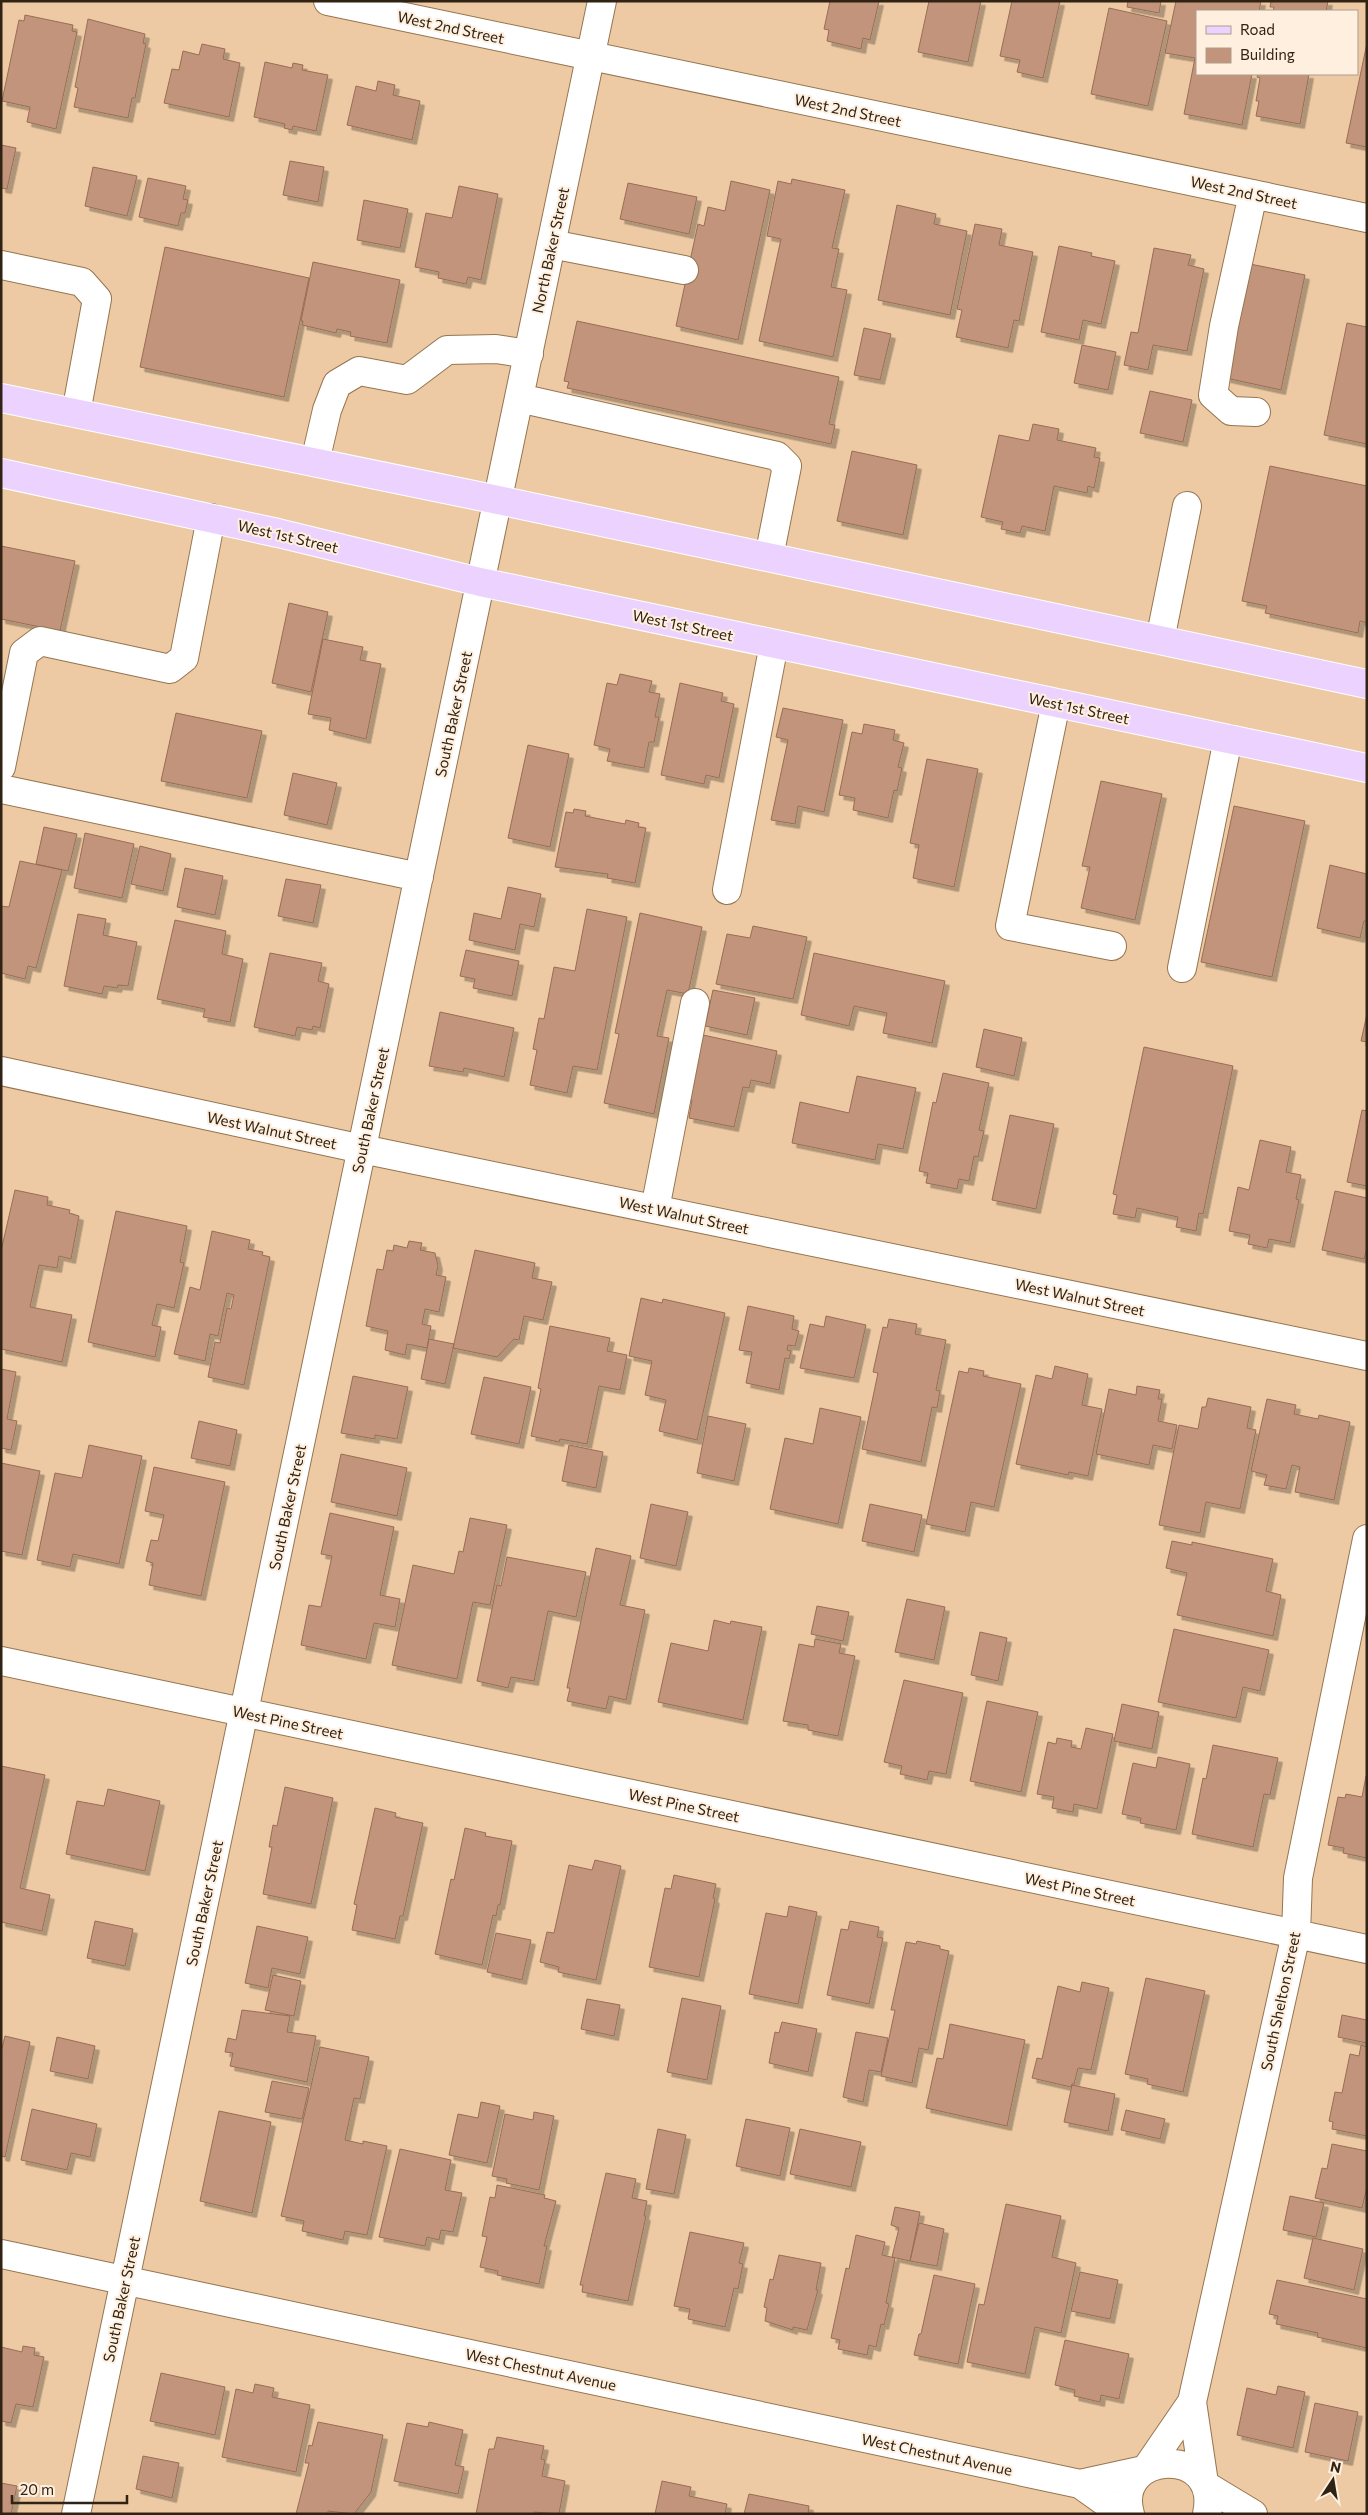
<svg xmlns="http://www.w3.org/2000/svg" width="1368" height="2515" font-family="Commissioner,sans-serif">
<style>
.building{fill:#c2947b;stroke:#986d55;filter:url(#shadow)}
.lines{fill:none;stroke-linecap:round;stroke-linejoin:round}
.minor-casing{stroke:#957550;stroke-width:30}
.major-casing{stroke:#fff;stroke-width:30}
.minor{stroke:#fff;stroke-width:28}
.major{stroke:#ecd3ff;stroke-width:28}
.labels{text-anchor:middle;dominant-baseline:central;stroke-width:4;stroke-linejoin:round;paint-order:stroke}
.street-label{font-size:15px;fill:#302314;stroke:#feefdf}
</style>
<defs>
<filter id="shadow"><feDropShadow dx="4.5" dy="4.5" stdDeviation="0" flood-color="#0004"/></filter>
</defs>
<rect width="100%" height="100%" fill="#edcaa3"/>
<path class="building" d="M830 1H879L870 40 863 38 861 49 827 41 829 30 824 29Z
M929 1H981L968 62 918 52Z
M1012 1H1060L1043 78 1017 72 1020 60 1000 56Z
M1128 1H1161L1159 13 1127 7Z
M1176 1H1261L1259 11H1197V74H1252L1242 125 1184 114 1195 58 1165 53Z
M1271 1H1328L1326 11H1273L1274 7H1270Z
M1109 8 1167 21 1148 106 1091 94Z
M25 15 73 25 72 31 77 32 56 129 27 122 30 107 2 101 19 20 24 21Z
M88 19 145 34 143 43 146 44 135 98H132L128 118 74 107 78 88 75 87Z
M1367 43V147L1346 143Z
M202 44 225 49 223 59 240 63 229 117 164 103 172 69 179 70 183 51 199 55Z
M265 62 292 68 293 63 303 65 302 70 328 75 316 131 293 126 292 130 284 128 285 124 254 117Z
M1258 74H1309L1300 124 1256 116 1259 101H1256L1260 78 1257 77Z
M378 81 395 85 393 95 420 101 412 140 347 125 356 86 376 91Z
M1 145 16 148 7 189 1 188Z
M290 161 324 167 318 202 283 195Z
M93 167 137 176 127 216 85 206Z
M148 178 186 186 183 199 188 200 185 213H181L178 226 139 217Z
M792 179 845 190 832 248 839 249 831 287 847 290 833 357 759 341 781 239 767 236 778 181 791 184Z
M731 181 770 190 738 340 676 326 698 224 704 226 708 207 725 211Z
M628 183 697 197 689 234 620 219Z
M459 186 498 194 481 280 468 277 466 284 438 278 439 272 415 267 426 213 452 218Z
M364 200 408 209 400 248 357 240Z
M897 205 936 214 934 224 967 231 950 315 878 300Z
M975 224 1002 229 999 245 1033 252 1019 321 1014 320 1008 348 956 337 962 310 957 309Z
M1059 246 1092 253 1091 256 1115 261 1101 324 1083 320 1079 340 1041 332Z
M165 247 309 278 284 397 140 367Z
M1154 248 1191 255 1188 265 1204 269 1187 351 1153 345 1148 370 1124 365 1131 332 1138 333Z
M313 262 400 280 387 343 350 336 351 332 337 329 336 333 302 325 303 321H301Z
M1250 264 1305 275 1281 390 1226 378Z
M577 321 839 377 829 424 835 425 831 444 567 388 569 382 564 381Z
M1347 323 1367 327V444L1324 435Z
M864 328 891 334 880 380 854 375Z
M1082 345 1116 352 1108 390 1074 383Z
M1150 391 1192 400 1183 442 1140 433Z
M1033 424 1059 429 1057 440 1096 448 1094 457 1100 458 1094 488 1088 486 1087 493 1054 486 1045 531 1022 526 1020 533 1001 529 1003 522 981 517 999 435 1029 441Z
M852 451 917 465 903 535 837 521Z
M1270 466 1367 486V623L1360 621 1358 633 1265 613 1267 606 1242 601Z
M1 546 75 561 60 631 1 619Z
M289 603 328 612 311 692 272 683Z
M323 639 363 647 360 660 381 664 366 739 329 730 331 718 308 714Z
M620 674 652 681 649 692 660 694 655 717H659L654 742H649L644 768 607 761 610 749 594 745 607 683 617 685Z
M680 683 723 693 721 701 734 704 719 778 706 775 704 784 661 775Z
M783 708 843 720 824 812 798 806 795 824 771 820 788 740 776 737Z
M176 713 262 731 247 798 161 781Z
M864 724 895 730 893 740 904 743 898 767 902 768 897 791 894 790 888 818 853 810 855 798 839 795 852 732 862 734Z
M528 745 569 754 550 847 508 838Z
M927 759 978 769 954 887 913 878 919 845 910 843Z
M293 773 337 783 327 825 284 815Z
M1101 781 1162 794 1135 920 1081 908 1090 867 1082 866Z
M1234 806 1305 821 1272 977 1201 962Z
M574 809 586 811 585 816 625 824 626 820 639 823 638 827 646 828 635 883 607 878 608 874 555 867 566 812 573 813Z
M44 827 77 834 68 871 36 864Z
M85 833 134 844 122 898 74 888Z
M140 846 171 854 163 891 131 884Z
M20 861 62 870 36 968 28 966 25 979 1 973V906L9 907Z
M1330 865 1367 874V921H1364L1360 938 1317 928Z
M185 868 223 876 215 915 177 907Z
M286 879 321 885 313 923 278 916Z
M508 887 541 894 534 927 520 924 515 950 469 940 474 913 501 919Z
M587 909 627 917 597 1070 573 1066 567 1093 530 1085 537 1050 533 1049 539 1018 544 1019 554 967 575 971Z
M640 913 702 927 688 994 667 990 657 1036 669 1038 654 1114 604 1103 619 1034 615 1033Z
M78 914 106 919 103 935 137 942 128 986 118 985 117 988 104 986 102 994 64 986Z
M175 920 226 931 222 954 243 959 230 1022 203 1017 205 1009 157 999Z
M753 926 807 937 793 999 716 984 727 934 750 938Z
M466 950 519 961 512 996 473 988 475 979 460 976Z
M270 953 322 963 318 981 329 984 320 1028 313 1026 312 1030 297 1027 295 1036 254 1027Z
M814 953 945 981 932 1043 883 1033 887 1013 854 1006 849 1026 801 1015Z
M713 990 755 998 747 1035 705 1026Z
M440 1012 514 1028 504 1077 464 1068 463 1072 429 1066Z
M1367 1014V1042L1361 1041Z
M984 1029 1022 1038 1014 1076 976 1067Z
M703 1035 777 1051 770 1084 751 1080 749 1088 743 1087 734 1127 689 1118 692 1100H690Z
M1144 1047 1233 1066 1203 1214 1199 1213 1196 1231 1176 1227 1178 1217 1137 1208 1135 1218 1113 1214 1117 1195 1113 1194Z
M943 1073 989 1083 979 1130 984 1131 978 1157 974 1156 969 1181 959 1179 957 1189 926 1183 928 1173 919 1171 933 1102 936 1103Z
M857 1076 916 1088 903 1149 878 1144 875 1160 792 1143 800 1102 849 1113Z
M1362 1110 1367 1111V1186L1347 1182Z
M1010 1115 1054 1124 1036 1209 992 1200Z
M1260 1140 1291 1147 1286 1172 1301 1175 1296 1199 1299 1200 1290 1243 1269 1239 1267 1248 1248 1244 1250 1235 1229 1231 1238 1187 1249 1190Z
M15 1190 48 1197 47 1205 70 1210 69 1213 79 1216 71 1259 59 1256 57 1268 39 1265 30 1307 72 1315 62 1362 1 1349V1251Z
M1335 1191 1367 1198V1248L1364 1259 1322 1250Z
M116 1211 187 1226 180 1262 184 1263 174 1308 157 1304 152 1325 161 1327 155 1357 88 1342Z
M212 1231 250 1240 248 1249 263 1252 262 1255 270 1257 244 1385 208 1377 215 1342 220 1343 227 1308 231 1309 234 1295 227 1293 218 1336 210 1334 205 1361 174 1354 190 1287 200 1290Z
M409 1241 422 1243 420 1250 435 1253 438 1266 436 1275 446 1277 439 1312 425 1309 422 1324 431 1326 427 1348 407 1344 405 1355 385 1350 388 1331 366 1326 377 1269 383 1270 387 1250 393 1251 394 1245 407 1248Z
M475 1250 535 1263 532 1278 552 1282 543 1320 524 1316 519 1340 514 1339 497 1357 453 1348Z
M641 1298 662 1303 663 1299 725 1313 697 1440 659 1431 666 1400 645 1395 652 1361 629 1356Z
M748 1306 794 1316 792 1329 799 1331 795 1346 788 1345 787 1350 791 1351 789 1359 785 1358 779 1390 746 1383 752 1352 739 1350Z
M826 1316 866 1325 854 1378 800 1368 810 1324 824 1327Z
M889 1319 917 1324 915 1334 946 1340 936 1390 940 1391 937 1408 932 1407 921 1462 862 1449 878 1373 873 1372 883 1327 887 1328Z
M550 1326 610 1338 607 1351 627 1355 620 1390 599 1386 587 1444 560 1439 559 1442 531 1436 541 1389 538 1388Z
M429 1339 454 1344 445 1384 421 1379Z
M1055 1366 1088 1374 1082 1405 1102 1409 1088 1476 1069 1472 1068 1475 1016 1464 1036 1375 1052 1379Z
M969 1368 984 1371 983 1376 1021 1384 994 1507 971 1502 965 1532 926 1524 959 1371 968 1373Z
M1 1369 16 1372 7 1419 17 1421 11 1450 1 1448Z
M353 1376 408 1387 397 1439 375 1435V1439L341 1433Z
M484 1377 531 1387 519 1444 471 1434Z
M1137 1386 1160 1390 1158 1399H1162L1158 1421 1177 1425 1172 1449 1153 1445 1149 1465 1096 1454 1109 1389 1136 1395Z
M1208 1398 1251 1407 1247 1428 1256 1430 1240 1509 1206 1502 1200 1533 1159 1525 1179 1425 1198 1429 1202 1407H1206Z
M1267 1399 1296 1405 1294 1414 1318 1419 1319 1415 1350 1422 1334 1500 1295 1492 1300 1467 1292 1465 1286 1489 1264 1485 1267 1475 1251 1471Z
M820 1408 861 1417 838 1524 770 1509 785 1438 813 1444Z
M708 1416 746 1424 734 1481 697 1473Z
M199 1421 237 1430 230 1466 191 1458Z
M89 1445 142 1456 119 1564 73 1554 70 1567 37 1560 55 1473 82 1478Z
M569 1445 603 1452 596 1488 562 1481Z
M341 1454 407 1468 397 1516 331 1502Z
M1 1463 40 1471 22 1555 1 1551Z
M154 1467 225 1482 201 1596 149 1585 153 1563 146 1561 151 1540 158 1541 164 1515 145 1511Z
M651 1504 688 1512 676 1566 640 1558Z
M870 1504 922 1515 914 1552 862 1541Z
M330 1513 394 1527 380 1595 400 1599 395 1627 374 1623 366 1659 301 1645 309 1605 321 1607 332 1556 321 1554Z
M470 1518 507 1525 490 1605 473 1602 457 1679 392 1665 413 1565 454 1574 459 1551 463 1552Z
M1172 1541 1192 1545V1542L1273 1559 1266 1591 1281 1595 1273 1636 1177 1615 1187 1573 1166 1568Z
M596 1548 631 1556 620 1605 645 1610 626 1700 609 1696 606 1709 567 1701 570 1688H567Z
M507 1557 586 1572 576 1617 548 1611 534 1681 511 1677 508 1688 477 1681 497 1585 501 1586Z
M907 1599 945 1607 934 1660 895 1652Z
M817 1606 849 1612 843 1641 811 1634Z
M714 1620 730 1624 731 1621 762 1627 743 1720 658 1702 671 1643 708 1651Z
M1174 1629 1269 1650 1260 1691 1243 1687 1236 1718 1158 1702Z
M980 1632 1007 1638 998 1681 971 1675Z
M815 1639 841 1644 839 1653 855 1656 838 1736 808 1730V1725L783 1721 799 1644 814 1647Z
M904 1680 963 1693 946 1774 929 1771 927 1780 900 1774 902 1766 884 1762Z
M987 1701 1038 1712 1021 1792 970 1781Z
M1122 1704 1159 1712 1152 1749 1114 1741Z
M1086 1728 1113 1734 1097 1809 1074 1804 1073 1812 1052 1808 1054 1797 1037 1794 1048 1742 1056 1744 1057 1738 1072 1741 1071 1747 1081 1749Z
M1213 1745 1278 1758 1270 1795 1264 1794 1253 1847 1192 1834 1203 1778 1206 1779Z
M1158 1757 1190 1764 1176 1830 1140 1823 1141 1818 1122 1814 1133 1763 1156 1768Z
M1 1766 45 1775 20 1888 50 1895 42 1931 1 1922Z
M1366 1776H1367V1858L1343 1853 1344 1848 1328 1845 1338 1797 1345 1798 1346 1794 1362 1797Z
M285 1787 333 1798 311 1904 263 1894 272 1847H269L273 1825 277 1826Z
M108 1789 160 1801 145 1871 66 1854 77 1801 104 1806Z
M375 1808 396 1813 395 1817 423 1823 403 1916H400L395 1939 352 1930 357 1905 354 1904Z
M465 1828 486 1833 485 1836 512 1841 500 1905H498L496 1916 493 1915 482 1965 435 1954 451 1879 454 1880Z
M595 1860 621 1866 596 1980 558 1972 559 1967 540 1962 547 1932 554 1933 569 1865 592 1870Z
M674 1875 716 1884 713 1898 715 1899 699 1977 649 1967 665 1888 671 1889Z
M789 1906 817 1912 798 2004 749 1994 766 1913 787 1917Z
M95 1921 133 1929 125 1966 87 1958Z
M850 1921 879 1927 877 1937 883 1938 869 2004 827 1995 841 1929 848 1930Z
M257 1926 308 1937 300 1974 272 1968 268 1988 245 1983Z
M496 1933 531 1940 522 1980 487 1972Z
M917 1941 940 1946V1949L949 1951 928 2050 919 2048 912 2083 881 2076 895 2010H891L906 1942 916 1944Z
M273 1975 301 1981 294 2016 265 2010Z
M1146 1978 1205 1991 1183 2092 1147 2084 1148 2079 1125 2074Z
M1082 1982 1109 1988 1091 2070 1078 2068 1074 2084H1072L1071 2087 1032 2078 1037 2058 1042 2059 1058 1986 1080 1992Z
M682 1998 721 2006 707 2080 667 2072Z
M587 1999 620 2005 614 2036 581 2029Z
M242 2010 290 2016 287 2032 316 2036 307 2082 230 2066 233 2053 225 2052 228 2038 236 2040Z
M1342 2015 1367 2020V2043L1338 2037Z
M782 2022 817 2029 808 2072 769 2063 775 2032 779 2033Z
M950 2024 1025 2040 1007 2126 926 2108 937 2058 943 2059Z
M856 2032 888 2038 881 2072 869 2070 863 2102 843 2097Z
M5 2036 30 2042 5 2157 1 2156V2052Z
M57 2037 95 2046 88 2079 50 2071Z
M1361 2045 1367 2047V2136L1332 2129 1333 2122 1329 2121 1335 2092 1342 2093 1350 2054 1359 2056Z
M320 2047 369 2057 360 2099 354 2098 345 2140 363 2144V2141L387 2146 367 2235 345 2231 343 2240 302 2231 304 2221 281 2216Z
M272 2081 309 2088 302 2119 265 2112Z
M1072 2085 1115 2094 1108 2131 1064 2122Z
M481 2102 500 2106 487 2163 449 2155 458 2114 478 2118Z
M32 2109 97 2124 90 2157 71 2153 67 2170 21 2160Z
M1126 2110 1165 2119 1160 2139 1121 2130Z
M219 2111 271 2122 252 2213 200 2201Z
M534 2112 554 2116 539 2190 506 2183 507 2179 492 2176 505 2114 533 2120Z
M746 2119 790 2128 780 2176 736 2166Z
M658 2129 686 2135 674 2194 646 2189Z
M800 2129 861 2142 851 2187 790 2174Z
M1332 2144 1367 2151V2187L1362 2208 1315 2198 1322 2168 1327 2169Z
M400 2149 451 2160 445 2190 462 2193 453 2232 441 2230 439 2240 427 2237 425 2246 379 2237Z
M606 2173 636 2179 632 2198 647 2201 644 2216H646L628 2301 582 2292 583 2285H580Z
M497 2185 545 2195 544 2198 556 2201 544 2246H547L539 2284 497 2275 498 2271 480 2267 487 2237 482 2236 490 2197 495 2198Z
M1290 2196 1324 2203 1316 2237 1283 2230Z
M1006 2204 1061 2216 1052 2257 1076 2263 1061 2333 1035 2327 1025 2374 967 2362 979 2304 984 2305Z
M895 2207 920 2212 910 2261 892 2257 899 2228 891 2225Z
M919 2223 944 2229 937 2266 910 2261Z
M690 2232 744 2243 739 2263 743 2264 738 2289 734 2288 725 2327 688 2319 690 2309 674 2306Z
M856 2235 885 2242 882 2255 895 2258 886 2303 889 2304 884 2325 881 2324 876 2347 869 2345 867 2355 838 2349 840 2340 831 2338 846 2268 849 2269Z
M1313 2238 1363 2249 1354 2290 1304 2278Z
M779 2255 821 2263 816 2290H818L807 2330 793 2327V2330L765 2321 767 2308 764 2307 770 2279 773 2280Z
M1080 2272 1118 2280 1110 2319 1071 2311Z
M934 2275 975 2284 958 2364 914 2355 919 2334H921Z
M1277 2280 1367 2299V2348L1317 2337 1318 2333 1276 2324 1278 2316 1269 2314Z
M1065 2340 1129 2354 1119 2399 1101 2395 1100 2402 1074 2396 1075 2390 1055 2385Z
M23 2346 35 2348 34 2355 44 2357 33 2407 16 2404 11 2423 1 2421V2347L22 2352Z
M161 2373 225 2387 215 2435 150 2421Z
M255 2384 274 2388 272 2397 310 2405 296 2472 222 2457 236 2389 253 2393Z
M1278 2386 1305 2392 1293 2448 1237 2435 1247 2388 1276 2395Z
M1315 2403 1358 2412 1348 2461 1305 2452Z
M318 2422 383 2435 371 2492 354 2514 328 2511V2514H296L309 2463H305L309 2445 312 2446Z
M429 2422 463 2430 455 2465 464 2467 458 2494 394 2481 407 2423 428 2427Z
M497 2437 544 2446 541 2459 545 2460 542 2476 565 2481 559 2514 534 2512V2514H476L489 2449H494Z
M143 2456 179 2463 172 2498 136 2489Z
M662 2481 691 2487 689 2496 727 2504 725 2514H655Z
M1 2483 17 2486 11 2514H1Z
M749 2494 809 2506 808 2514H744Z"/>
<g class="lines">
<g class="minor-casing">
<path id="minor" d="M328 1 1367 218
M1253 194 1224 326 1213 395 1231 411 1256 412
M551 244 684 270
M1 265 82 282 97 299 76 413
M519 398 777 456 787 466 769 557
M315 462 327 410 337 384 359 371 407 380 447 350 496 349 529 354
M1160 640 1187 506
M1056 703 1010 926 1112 946
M1 767 24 653 40 641 170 669 184 658 211 518
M1 789 419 877
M727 890 774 644
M1182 968 1228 739
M1 1071 362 1149 1367 1356
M655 1209 695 1003
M1 1661 1367 1949
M1 2254 1080 2484 1122 2514
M1146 2469 1192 2402
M1204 2483 1192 2402 1296 1934 1298 1878 1367 1539
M1080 2484 1144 2470
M1205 2485 1253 2514
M76 2514 602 1
M1130 2514C1112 2450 1222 2444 1207 2514"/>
</g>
<g class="major-casing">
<path id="major" d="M1 398 498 500 1367 684
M1 473 278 533 480 582 1367 768"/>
</g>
<use href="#minor" class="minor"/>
<use href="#major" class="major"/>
</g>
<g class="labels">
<g class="street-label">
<text transform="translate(451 27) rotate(12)">West 2nd Street</text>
<text transform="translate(848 110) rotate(12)">West 2nd Street</text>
<text transform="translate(1244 192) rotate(12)">West 2nd Street</text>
<text transform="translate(550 250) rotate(-78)">North Baker Street</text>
<text transform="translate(288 536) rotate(13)">West 1st Street</text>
<text transform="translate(683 625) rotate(12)">West 1st Street</text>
<text transform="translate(1079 708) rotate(12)">West 1st Street</text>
<text transform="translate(453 714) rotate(-78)">South Baker Street</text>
<text transform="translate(370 1110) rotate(-78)">South Baker Street</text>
<text transform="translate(272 1130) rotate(12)">West Walnut Street</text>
<text transform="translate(684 1215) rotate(12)">West Walnut Street</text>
<text transform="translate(1080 1297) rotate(12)">West Walnut Street</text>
<text transform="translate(287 1507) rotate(-78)">South Baker Street</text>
<text transform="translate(288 1722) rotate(12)">West Pine Street</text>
<text transform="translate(684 1805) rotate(12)">West Pine Street</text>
<text transform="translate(1080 1889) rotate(12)">West Pine Street</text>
<text transform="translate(204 1903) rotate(-78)">South Baker Street</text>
<text transform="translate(1280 2001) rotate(-78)">South Shelton Street</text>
<text transform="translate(121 2299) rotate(-78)">South Baker Street</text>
<text transform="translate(541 2369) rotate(12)">West Chestnut Avenue</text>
<text transform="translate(937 2454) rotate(12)">West Chestnut Avenue</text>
</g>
</g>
<rect width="1368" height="2515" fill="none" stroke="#302314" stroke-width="5"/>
<rect x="1196" y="10" width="162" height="65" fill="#feefdf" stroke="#ac9d8e"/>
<rect x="1206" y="26" width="25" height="8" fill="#ecd3ff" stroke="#ac9d8e"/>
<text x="1240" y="35" font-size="15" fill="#302314">Road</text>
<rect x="1206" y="48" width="25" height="15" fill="#c2947b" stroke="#ac9d8e"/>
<text x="1240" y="60" font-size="15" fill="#302314">Building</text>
<g transform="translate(1333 2480) rotate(12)" stroke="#feefdf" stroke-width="4" paint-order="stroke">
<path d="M0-4L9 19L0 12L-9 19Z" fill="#302314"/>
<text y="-8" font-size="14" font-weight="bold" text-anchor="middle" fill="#302314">N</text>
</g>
<path d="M12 2495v8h115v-8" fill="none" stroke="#302314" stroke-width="2.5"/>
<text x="20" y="2495" font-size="15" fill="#302314" stroke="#feefdf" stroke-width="4" paint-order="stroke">20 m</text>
</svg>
